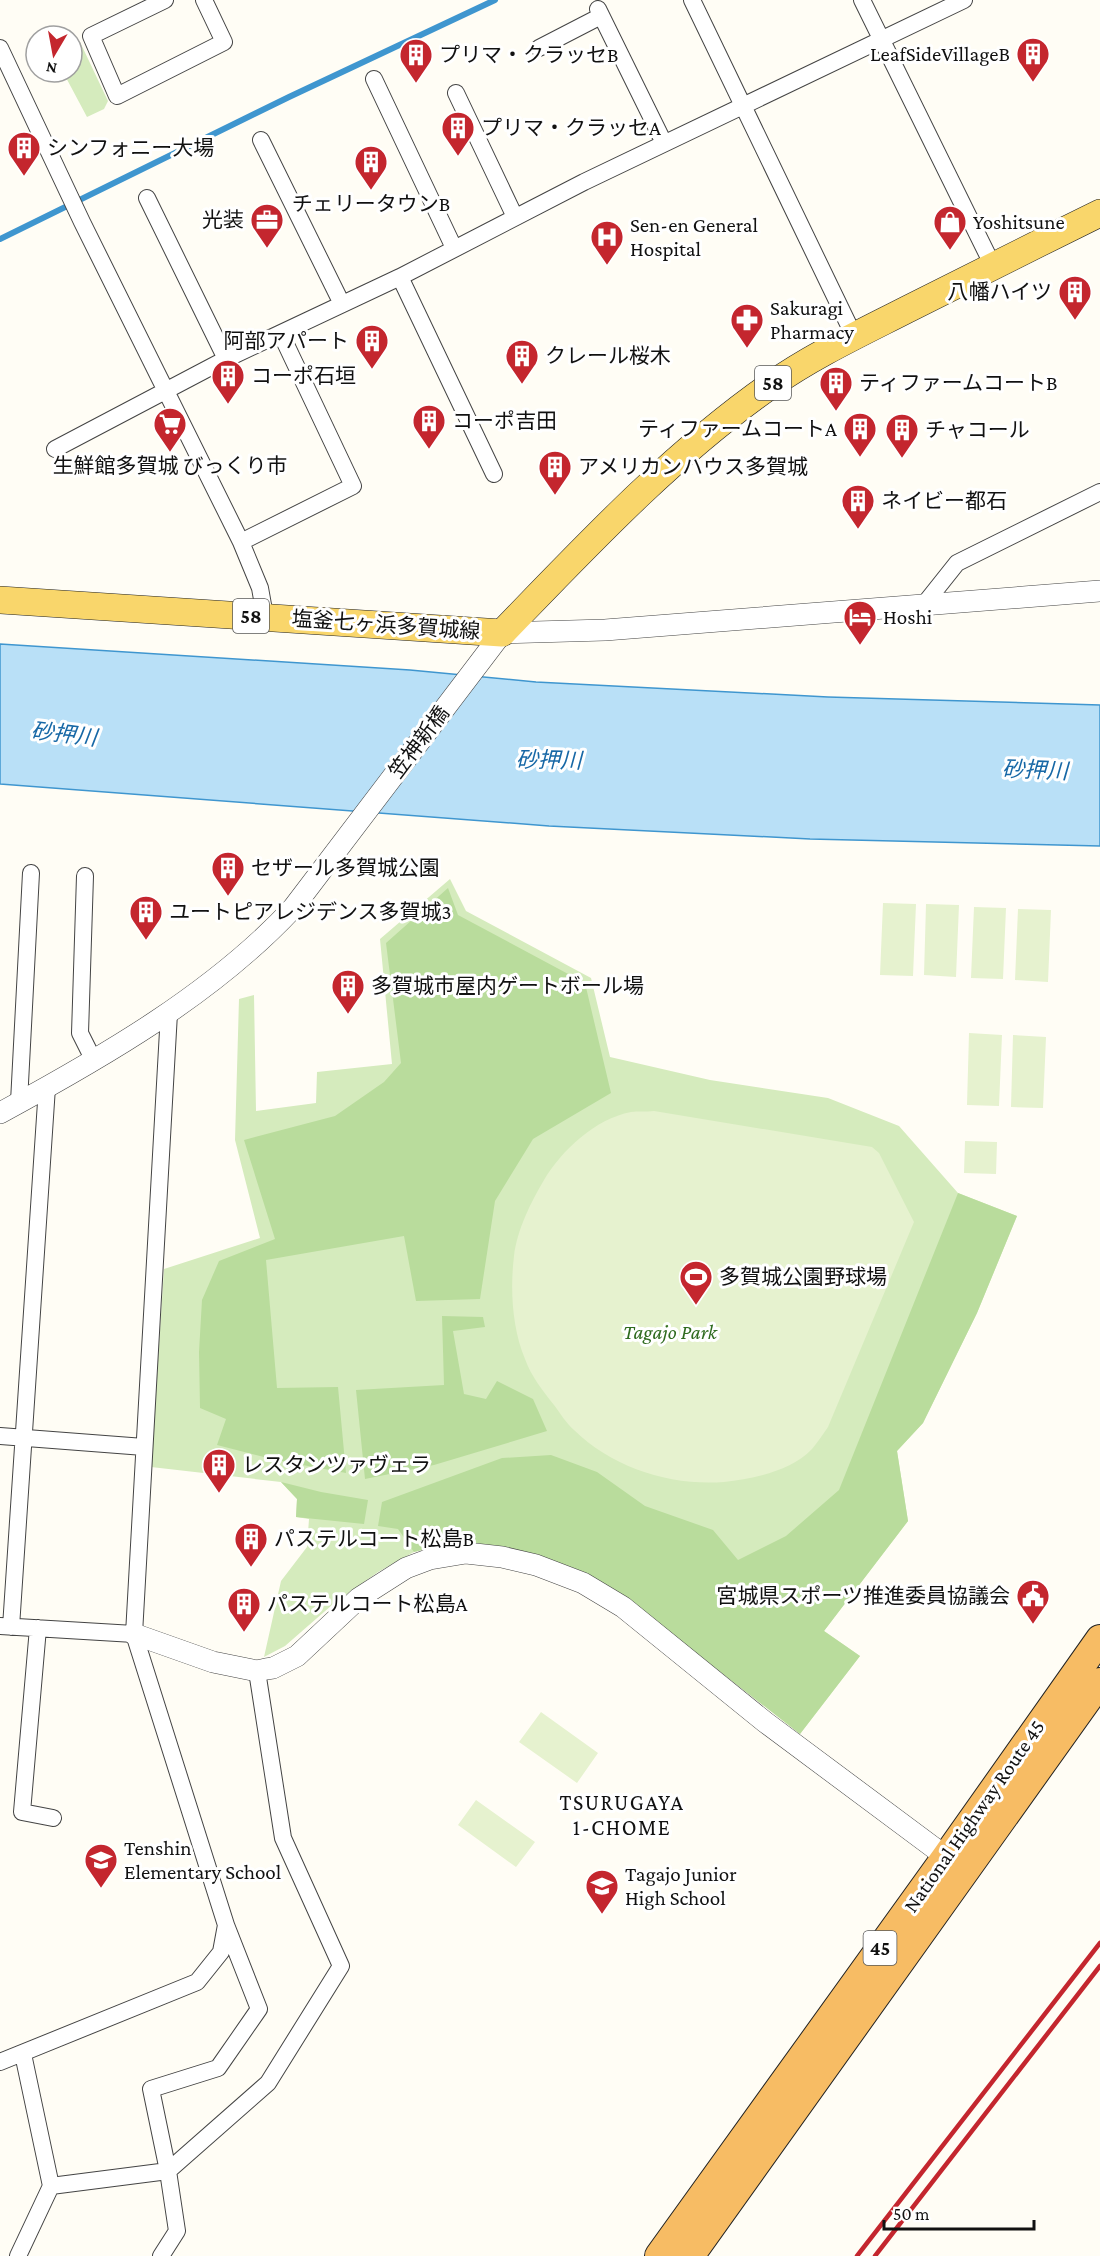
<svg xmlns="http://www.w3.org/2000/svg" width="1100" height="2256" font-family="'Crimson Pro','Noto Sans JP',serif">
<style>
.green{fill:#d5ebbd}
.forest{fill:#b9dc9c}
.pitch{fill:#e6f2cf}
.water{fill:#b9e0f7;stroke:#3f96cf;stroke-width:1.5}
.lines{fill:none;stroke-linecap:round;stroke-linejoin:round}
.stream{stroke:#3f96cf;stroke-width:6}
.minor-casing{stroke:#444;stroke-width:18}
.tertiary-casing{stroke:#444;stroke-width:22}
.primary-casing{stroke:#222;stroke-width:28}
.trunk-casing{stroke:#222;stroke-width:30}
.minor{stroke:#fff;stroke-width:16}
.tertiary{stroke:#fff;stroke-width:21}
.primary{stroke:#f9d66b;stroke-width:27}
.trunk{stroke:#f7bc64;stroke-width:28}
.rail{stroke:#c4262e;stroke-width:4.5}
.labels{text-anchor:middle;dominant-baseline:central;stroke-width:6;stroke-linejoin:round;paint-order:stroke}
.shield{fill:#fff;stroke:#585858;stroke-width:1.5}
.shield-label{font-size:20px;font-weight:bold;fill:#111}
.poi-label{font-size:21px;fill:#111;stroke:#fff;text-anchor:start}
.street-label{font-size:21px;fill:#111;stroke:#fff}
.park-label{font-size:21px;font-style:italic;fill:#2f6b1f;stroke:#fff}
.water-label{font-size:22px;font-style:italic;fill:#1768a6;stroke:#fff}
.neighbourhood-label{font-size:22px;letter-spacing:1.5px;fill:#111;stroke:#fff}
</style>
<rect width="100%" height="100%" fill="#fffdf5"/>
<path class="green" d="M72 40 80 42 108 101 104 109 87 117 63 72H72Z
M450 879 466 911 591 978 610 1057 710 1080 828 1098 899 1126 958 1193 1017 1216 977 1313 923 1423 897 1451 908 1521 824 1631 860 1656 800 1734 663 1627 501 1547 470 1542 441 1545 414 1552 378 1572 332 1605 285 1646 264 1657 281 1581 307 1547 309 1519 296 1517 297 1499 281 1482 151 1467 164 1269 260 1238 235 1140 239 999 254 995 256 1111 316 1103 317 1072 392 1064 380 939Z"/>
<path class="forest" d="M448 888 458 915 585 983 611 1093 533 1139 495 1201 480 1299 416 1301 404 1236 266 1260 277 1388 338 1387 346 1473 276 1460 217 1445 226 1419 200 1408 199 1352 202 1300 219 1261 275 1239 244 1140 335 1116 384 1082 401 1063 386 943Z
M958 1193 1017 1216 977 1313 923 1423 897 1451 908 1521 824 1631 860 1656 800 1734 663 1627 501 1547 470 1542 441 1545 414 1552 398 1529 378 1526 382 1502 502 1458 551 1455 597 1472 645 1506 713 1530 738 1560 786 1536 839 1490Z
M442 1316 483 1317 485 1327 453 1331 464 1394 486 1399 497 1381 533 1399 547 1431 434 1465 365 1479 356 1390 444 1385Z
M281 1482 321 1492 368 1500 364 1524 296 1517 297 1499Z"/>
<path class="pitch" d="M883 903 916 904 913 976 880 975Z
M926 904 959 905 956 977 924 975Z
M974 907 1006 908 1003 979 971 978Z
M1018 909 1051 910 1048 982 1015 980Z
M969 1033 1002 1035 999 1106 967 1105Z
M1013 1035 1046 1037 1043 1108 1011 1107Z
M654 1111 872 1147 879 1153 914 1222 828 1427C823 1434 818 1442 812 1449 791 1471 753 1479 724 1482 670 1486 613 1468 574 1430 566 1423 560 1413 554 1405 543 1391 531 1376 525 1359 512 1328 510 1289 514 1256 517 1230 531 1202 544 1180 562 1150 595 1119 631 1112 638 1111 646 1112 654 1111Z
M965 1141 997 1142 996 1174 964 1173Z
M541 1712 598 1753 577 1783 519 1742Z
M476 1800 535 1842 516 1867 458 1825Z"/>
<path class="water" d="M0 644 410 670 536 682 828 697 1100 705V846L810 839 549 826 0 784Z"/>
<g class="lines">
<path class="stream" d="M0 239 289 97 495 0"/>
<g class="minor-casing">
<path id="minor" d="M165 0 91 36 117 96 224 42 204 0
M692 0 854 336
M862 0 993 266
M598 9 664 143
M0 48 82 222 241 542 260 588 265 616
M539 48 601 16
M374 79 454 248
M456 93 515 217
M261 140 342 304
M147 198 226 359
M400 277 494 474
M55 449 226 359 400 277 584 182 964 0
M241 542 353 486 281 334
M922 607 957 563 1100 492
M85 876 80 1033 93 1059
M19 1102 31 873
M0 1436 144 1447
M0 1626 134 1634
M11 1627 47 1087
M38 1628 22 1812 53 1818
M0 2062 197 1982 221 1952 226 1925 134 1634 169 1013
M51 2186 168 2171 268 2083 341 1966 283 1838 257 1671
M18 2256 51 2186 23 2054
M161 2256 177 2231 168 2171 151 2089 218 2068 259 2009 226 1925"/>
</g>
<g class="tertiary-casing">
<path id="tertiary" d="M0 1113C103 1057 213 994 293 908L502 633 605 630 1100 591
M134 1634 213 1662 257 1671 266 1669 273 1668 297 1656 359 1598 406 1568 430 1559 466 1553 502 1557 536 1565 583 1583 623 1607 765 1722 957 1865"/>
</g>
<g class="primary-casing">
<path id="primary" d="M0 600 502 633C586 546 671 455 771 385 812 356 861 333 906 310 970 278 1035 245 1100 213"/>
</g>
<g class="trunk-casing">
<path id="trunk" d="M659 2256 946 1857 1100 1639
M690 2256 1100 1682"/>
</g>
<use href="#minor" class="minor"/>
<use href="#tertiary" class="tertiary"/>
<use href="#primary" class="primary"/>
<use href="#trunk" class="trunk"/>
<path class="rail" d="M857 2256 1100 1943
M875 2256 1100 1966"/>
</g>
<defs>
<g id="building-pin" transform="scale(1.725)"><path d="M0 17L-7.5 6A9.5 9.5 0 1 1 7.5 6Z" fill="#c4262e" stroke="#fff"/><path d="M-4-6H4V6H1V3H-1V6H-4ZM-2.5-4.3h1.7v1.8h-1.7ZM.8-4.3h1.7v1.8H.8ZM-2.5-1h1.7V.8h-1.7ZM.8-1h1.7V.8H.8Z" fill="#fff"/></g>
<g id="office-pin" transform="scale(1.725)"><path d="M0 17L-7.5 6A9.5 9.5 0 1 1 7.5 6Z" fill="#c4262e" stroke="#fff"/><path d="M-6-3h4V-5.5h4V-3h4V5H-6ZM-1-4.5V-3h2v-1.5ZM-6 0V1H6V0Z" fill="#fff"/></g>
<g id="shop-pin" transform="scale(1.725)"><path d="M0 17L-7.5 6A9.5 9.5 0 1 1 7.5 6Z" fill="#c4262e" stroke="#fff"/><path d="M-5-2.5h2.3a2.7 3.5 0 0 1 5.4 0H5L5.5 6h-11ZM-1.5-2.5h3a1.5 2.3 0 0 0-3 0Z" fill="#fff"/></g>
<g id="hospital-pin" transform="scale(1.725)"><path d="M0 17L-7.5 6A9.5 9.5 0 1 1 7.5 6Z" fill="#c4262e" stroke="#fff"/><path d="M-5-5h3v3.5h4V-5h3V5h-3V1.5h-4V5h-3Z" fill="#fff"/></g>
<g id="pharmacy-pin" transform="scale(1.725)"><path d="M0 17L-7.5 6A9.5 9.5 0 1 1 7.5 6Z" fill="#c4262e" stroke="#fff"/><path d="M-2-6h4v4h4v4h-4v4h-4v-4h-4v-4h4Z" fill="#fff"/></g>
<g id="supermarket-pin" transform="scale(1.725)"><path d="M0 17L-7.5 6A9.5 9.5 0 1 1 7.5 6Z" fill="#c4262e" stroke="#fff"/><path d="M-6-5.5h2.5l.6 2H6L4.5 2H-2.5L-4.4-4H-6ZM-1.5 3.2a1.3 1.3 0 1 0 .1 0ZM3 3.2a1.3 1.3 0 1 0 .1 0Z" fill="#fff"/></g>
<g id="hotel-pin" transform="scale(1.725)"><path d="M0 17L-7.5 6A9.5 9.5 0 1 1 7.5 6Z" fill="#c4262e" stroke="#fff"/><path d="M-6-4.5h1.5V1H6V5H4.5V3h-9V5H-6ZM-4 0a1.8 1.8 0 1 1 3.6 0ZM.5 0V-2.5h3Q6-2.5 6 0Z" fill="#fff"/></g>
<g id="stadium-pin" transform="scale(1.725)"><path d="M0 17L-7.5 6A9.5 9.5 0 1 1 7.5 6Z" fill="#c4262e" stroke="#fff"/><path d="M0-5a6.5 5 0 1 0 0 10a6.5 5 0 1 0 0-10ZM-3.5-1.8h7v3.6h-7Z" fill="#fff"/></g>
<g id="civic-pin" transform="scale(1.725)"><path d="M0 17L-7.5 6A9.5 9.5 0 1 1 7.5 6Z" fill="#c4262e" stroke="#fff"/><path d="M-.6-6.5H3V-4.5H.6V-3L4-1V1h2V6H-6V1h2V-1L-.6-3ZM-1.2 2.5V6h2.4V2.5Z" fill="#fff"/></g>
<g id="school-pin" transform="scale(1.725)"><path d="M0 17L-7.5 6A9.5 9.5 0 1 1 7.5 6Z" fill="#c4262e" stroke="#fff"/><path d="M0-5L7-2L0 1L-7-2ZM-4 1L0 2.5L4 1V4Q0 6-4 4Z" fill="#fff"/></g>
</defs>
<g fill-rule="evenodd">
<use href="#building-pin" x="1033" y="54"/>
<use href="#building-pin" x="416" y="55"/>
<use href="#building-pin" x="458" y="128"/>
<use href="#building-pin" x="24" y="148"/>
<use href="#building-pin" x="371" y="162"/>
<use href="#office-pin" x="267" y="220"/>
<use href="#shop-pin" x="950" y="222"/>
<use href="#hospital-pin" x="607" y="237"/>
<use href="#building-pin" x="1075" y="292"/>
<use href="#pharmacy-pin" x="747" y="320"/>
<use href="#building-pin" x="372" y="341"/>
<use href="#building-pin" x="522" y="356"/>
<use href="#building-pin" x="228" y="376"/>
<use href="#building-pin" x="836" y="383"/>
<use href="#building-pin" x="429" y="421"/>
<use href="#supermarket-pin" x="170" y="424"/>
<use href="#building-pin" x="860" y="429"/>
<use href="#building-pin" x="902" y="430"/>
<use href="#building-pin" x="555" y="467"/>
<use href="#building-pin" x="858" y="501"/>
<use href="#hotel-pin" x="860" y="617"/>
<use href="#building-pin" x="228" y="868"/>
<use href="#building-pin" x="146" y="912"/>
<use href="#building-pin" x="348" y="986"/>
<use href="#stadium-pin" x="696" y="1277"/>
<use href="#building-pin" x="219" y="1465"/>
<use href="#building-pin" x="251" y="1539"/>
<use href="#civic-pin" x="1033" y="1596"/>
<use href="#building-pin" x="244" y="1604"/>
<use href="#school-pin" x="101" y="1860"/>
<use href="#school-pin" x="602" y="1886"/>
</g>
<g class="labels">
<g class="shield">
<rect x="755" y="366" width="36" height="34" rx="4.5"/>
<rect x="233" y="599" width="36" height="34" rx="4.5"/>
<rect x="863.5" y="1931" width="33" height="34" rx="4.5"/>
</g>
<g class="shield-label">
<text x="773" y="383">58</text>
<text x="251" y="616">58</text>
<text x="880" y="1948">45</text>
</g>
<g class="poi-label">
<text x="1010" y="54" text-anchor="end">LeafSideVillageB</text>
<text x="439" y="55">プリマ・クラッセB</text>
<text x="481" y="128">プリマ・クラッセA</text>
<text x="47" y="148">シンフォニー大場</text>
<text x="371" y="204" text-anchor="middle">チェリータウンB</text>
<text x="244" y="220" text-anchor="end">光装</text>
<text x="973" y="222">Yoshitsune</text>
<text x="630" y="225">Sen-en General<tspan x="630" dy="24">Hospital</tspan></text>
<text x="1052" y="292" text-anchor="end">八幡ハイツ</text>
<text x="770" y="308">Sakuragi<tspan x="770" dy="24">Pharmacy</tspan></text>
<text x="349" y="341" text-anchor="end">阿部アパート</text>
<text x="545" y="356">クレール桜木</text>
<text x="251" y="376">コーポ石垣</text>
<text x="859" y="383">ティファームコートB</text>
<text x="452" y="421">コーポ吉田</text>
<text x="837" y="429" text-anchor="end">ティファームコートA</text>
<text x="925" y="430">チャコール</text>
<text x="170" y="466" text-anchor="middle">生鮮館多賀城 びっくり市</text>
<text x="578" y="467">アメリカンハウス多賀城</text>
<text x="881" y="501">ネイビー都石</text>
<text x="883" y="617">Hoshi</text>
<text x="251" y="868">セザール多賀城公園</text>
<text x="169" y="912">ユートピアレジデンス多賀城3</text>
<text x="371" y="986">多賀城市屋内ゲートボール場</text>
<text x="719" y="1277">多賀城公園野球場</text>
<text x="242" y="1465">レスタンツァヴェラ</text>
<text x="274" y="1539">パステルコート松島B</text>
<text x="1010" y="1596" text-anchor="end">宮城県スポーツ推進委員協議会</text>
<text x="267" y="1604">パステルコート松島A</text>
<text x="124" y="1848">Tenshin<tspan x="124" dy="24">Elementary School</tspan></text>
<text x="625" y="1874">Tagajo Junior<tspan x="625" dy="24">High School</tspan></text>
</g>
<g class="street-label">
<text transform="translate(386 625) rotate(4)">塩釜七ヶ浜多賀城線</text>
<text transform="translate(419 742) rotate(-53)">笠神新橋</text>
<text transform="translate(974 1816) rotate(-55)">National Highway Route 45</text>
</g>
<g class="park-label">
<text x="670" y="1332">Tagajo Park</text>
</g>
<g class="water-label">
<text transform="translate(64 734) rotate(7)">砂押川</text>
<text transform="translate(549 760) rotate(1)">砂押川</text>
<text transform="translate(1035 770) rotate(2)">砂押川</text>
</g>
<g class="neighbourhood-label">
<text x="622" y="1802">TSURUGAYA<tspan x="622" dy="25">1-CHOME</tspan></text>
</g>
</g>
<g transform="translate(54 54) rotate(190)"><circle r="28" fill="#ffffff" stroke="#a0a0a0" stroke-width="1.5"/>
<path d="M0-4.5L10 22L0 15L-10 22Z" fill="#c4262e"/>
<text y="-9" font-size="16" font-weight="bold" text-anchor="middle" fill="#111111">N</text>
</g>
<path d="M884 2220v9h150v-9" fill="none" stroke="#111111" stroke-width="3"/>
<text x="893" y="2220" font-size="18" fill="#111111" stroke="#ffffff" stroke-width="4.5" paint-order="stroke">50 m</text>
</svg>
